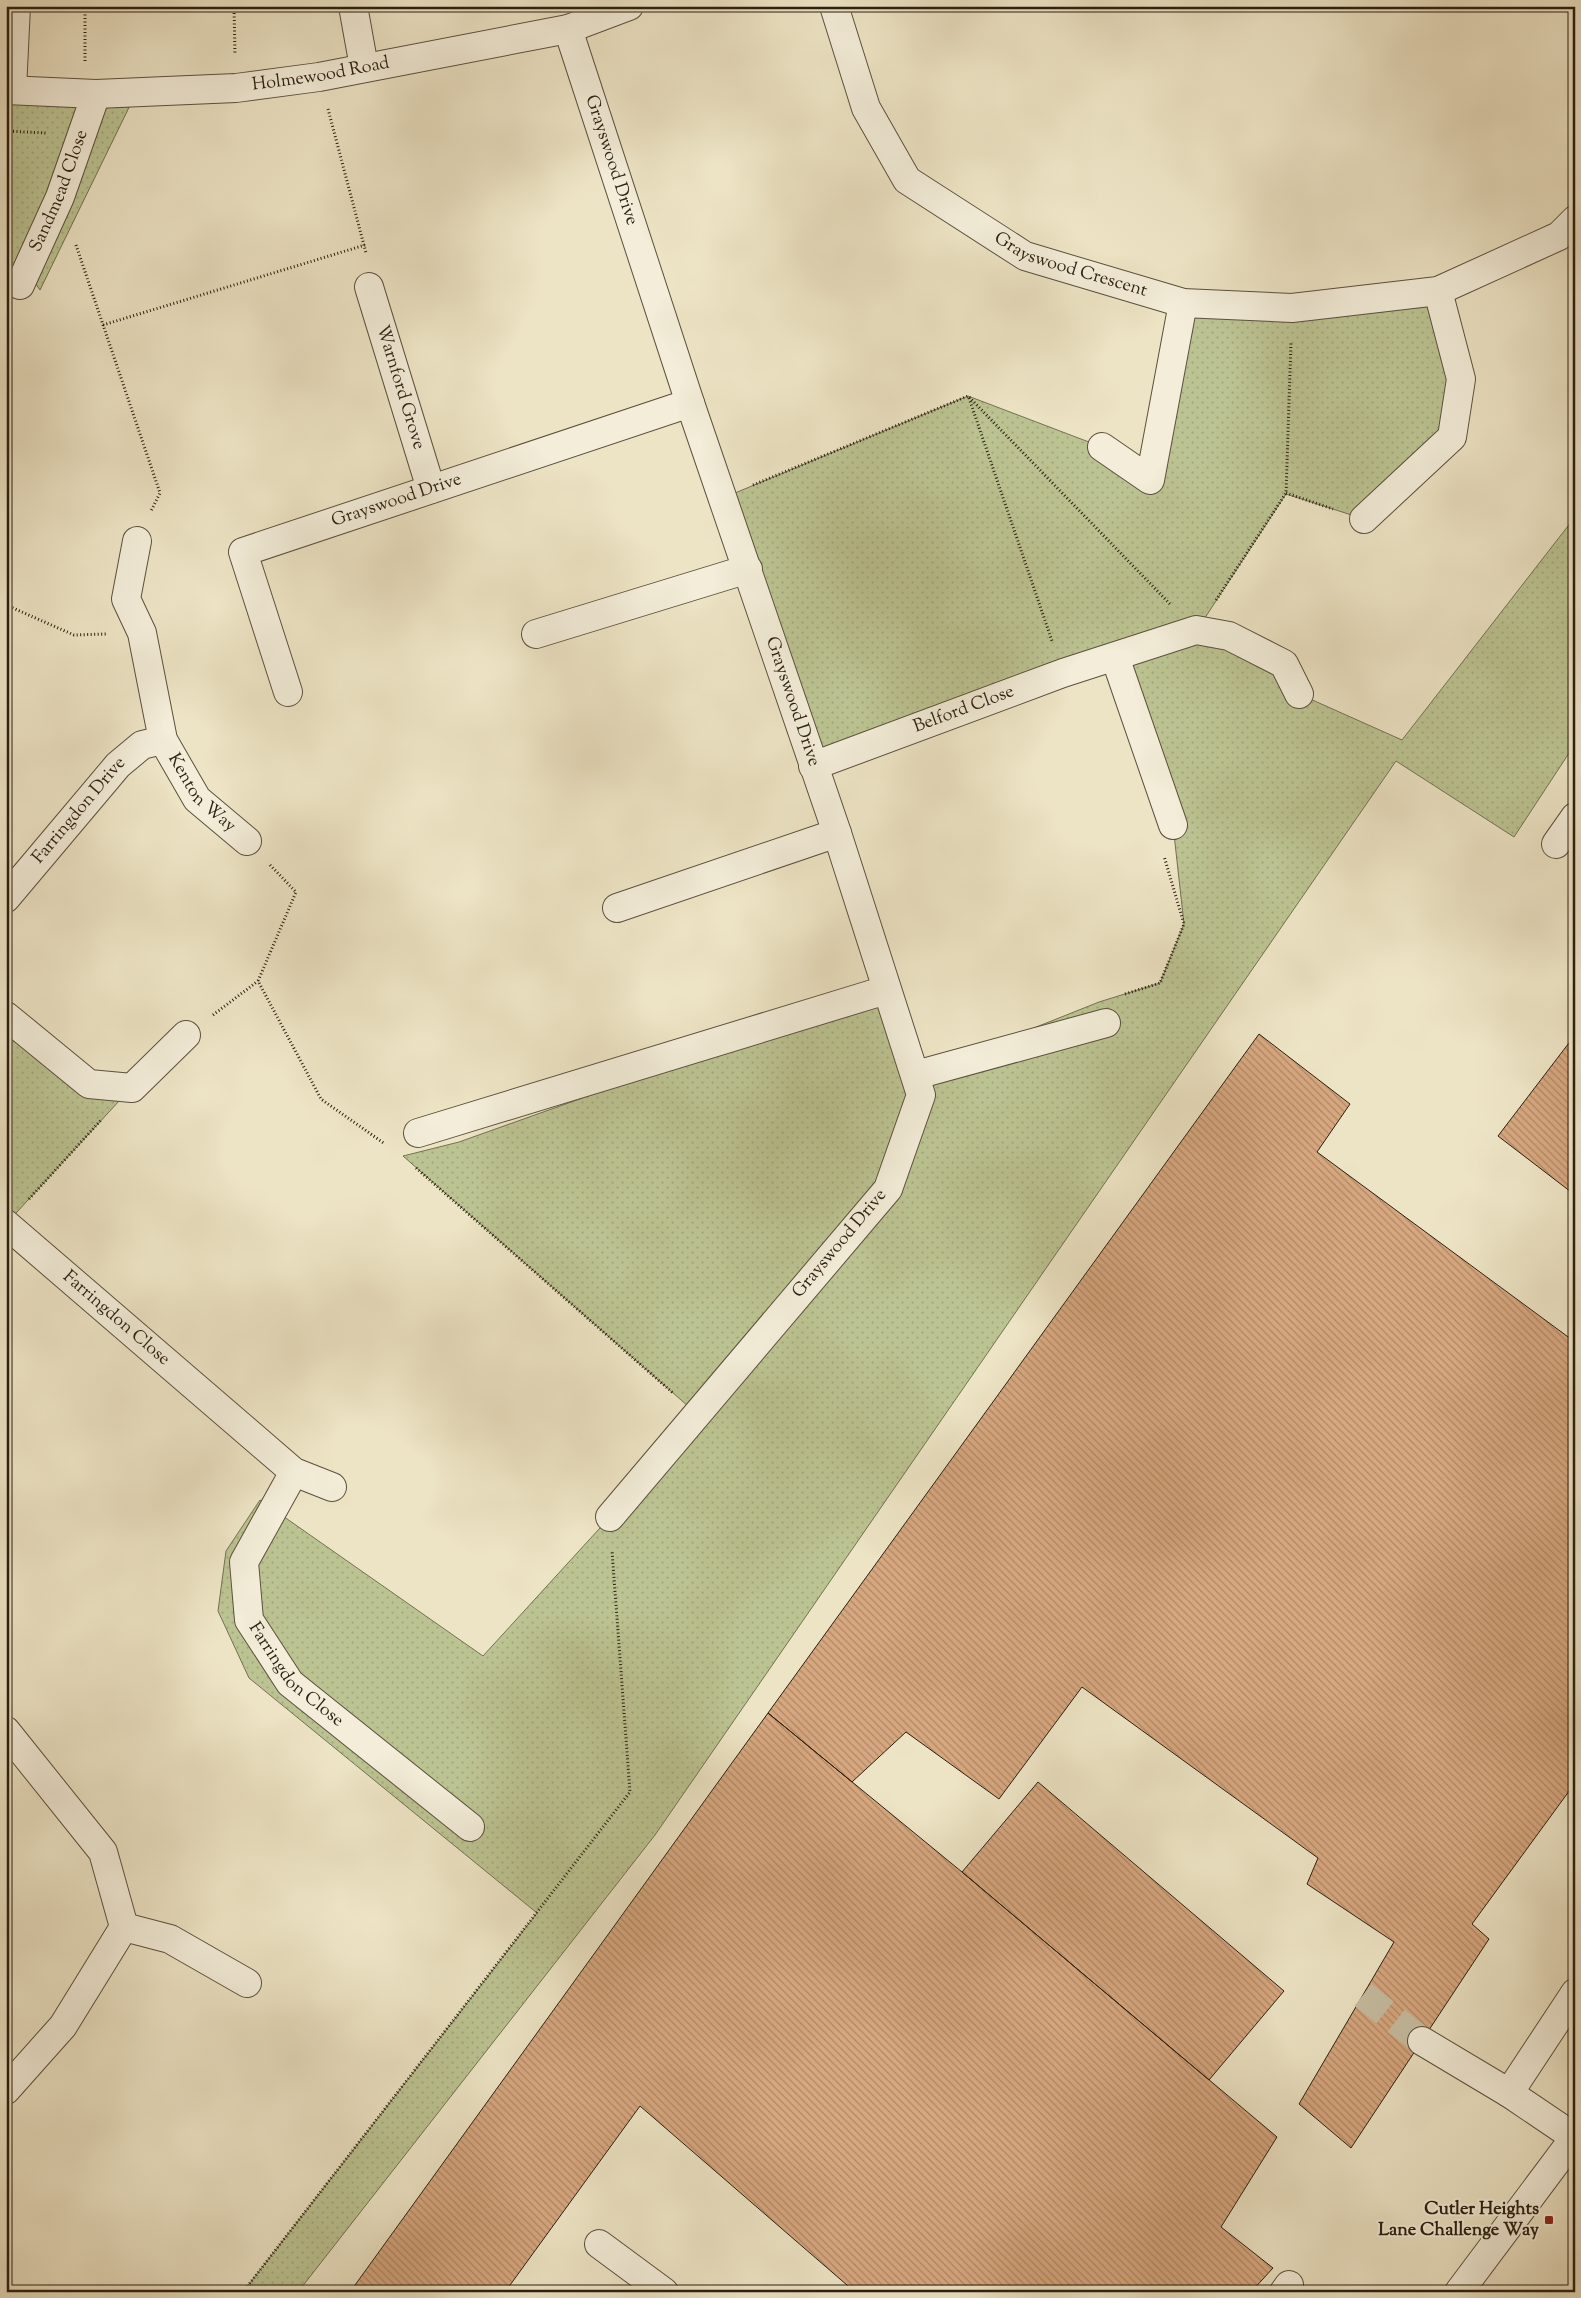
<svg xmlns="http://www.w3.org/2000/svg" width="1581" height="2298" font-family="'Sorts Mill Goudy',serif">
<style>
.grass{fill:url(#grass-dots);stroke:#747152}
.building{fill:url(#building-back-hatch);stroke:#2b1f11}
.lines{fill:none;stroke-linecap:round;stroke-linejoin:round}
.minor-tunnel{stroke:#c6bda1;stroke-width:28;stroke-dasharray:28 14;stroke-linecap:butt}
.minor-casing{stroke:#5c503e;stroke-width:30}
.path{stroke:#2b1f11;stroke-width:3;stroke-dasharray:1 2.5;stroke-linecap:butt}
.minor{stroke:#f3edd9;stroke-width:28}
.poi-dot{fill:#8f2418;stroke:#f3edd9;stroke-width:2}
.labels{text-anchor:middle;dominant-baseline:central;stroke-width:4;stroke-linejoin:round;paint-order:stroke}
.street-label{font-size:18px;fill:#2b1f11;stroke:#f3edd9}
.poi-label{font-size:18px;font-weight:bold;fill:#2b1f11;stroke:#f3edd9;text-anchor:end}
</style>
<defs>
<pattern id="grass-dots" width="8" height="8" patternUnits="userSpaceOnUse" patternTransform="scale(1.25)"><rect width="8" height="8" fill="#bcc392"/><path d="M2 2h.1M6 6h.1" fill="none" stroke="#a2a77d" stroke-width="1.8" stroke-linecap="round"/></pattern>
<pattern id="building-back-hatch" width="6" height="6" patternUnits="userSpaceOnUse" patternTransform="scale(1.25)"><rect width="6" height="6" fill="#d7a77f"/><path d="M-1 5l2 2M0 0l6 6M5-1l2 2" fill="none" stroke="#af8767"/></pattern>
</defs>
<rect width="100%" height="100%" fill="#ede4c5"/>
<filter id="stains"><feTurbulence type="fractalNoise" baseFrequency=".004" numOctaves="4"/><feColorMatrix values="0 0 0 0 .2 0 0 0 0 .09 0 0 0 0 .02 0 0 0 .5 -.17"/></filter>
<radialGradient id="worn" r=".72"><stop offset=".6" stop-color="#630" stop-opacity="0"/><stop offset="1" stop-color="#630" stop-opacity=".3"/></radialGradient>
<path class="grass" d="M6 90 137 91 40 290 26 270 6 263Z
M1438 291 1461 379 1452 437 1364 519 1286 494 1197 630 1229 636 1299 694 1402 740 1575 517V744L1514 837 1396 761 655 1835 298 2292H243L537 1913 249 1678 218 1611 226 1551 260 1500 483 1656 610 1517 697 1414 403 1156 459 1142 886 990 916 1075 1099 1002 1160 983 1184 924 1173 825 1115 657 813 766 723 498 968 396 1102 447 1150 480 1183 303Z
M6 1016 89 1084 131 1088 6 1224Z"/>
<path class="building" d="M103 6H177L103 11Z
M1259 1034 1350 1104 1317 1152 1575 1342V1783L1472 1924 1489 1939 1351 2148 1299 2104 1394 1942 1307 1884 1318 1858 1082 1687 999 1799 906 1732 852 1782 768 1713Z
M1575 1035V1195L1498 1136Z
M768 1713 962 1872 1277 2137 1221 2227 1273 2268 1251 2292H855L640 2106 505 2292H350Z
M1038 1782 1284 1991 1209 2080 962 1872Z"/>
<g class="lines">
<path class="minor-tunnel" d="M1363 1995 1422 2041"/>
<g class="minor-casing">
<g id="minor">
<path d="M353 6 364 67"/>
<path id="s1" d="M834 6 866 108 907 180 1025 256 1183 303 1292 308 1438 291 1559 236 1575 220"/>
<path id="s2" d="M568 29 690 403 837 833 921 1095 888 1189 610 1517"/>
<path id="s3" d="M6 90 96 94 236 88 319 77 568 29 629 6"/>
<path d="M12 90 16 6"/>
<path id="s4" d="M20 285 60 197 96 94"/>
<path id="s5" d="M369 287 431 489"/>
<path d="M1102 447 1150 480 1183 303"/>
<path d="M1364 519 1452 437 1461 379 1438 291"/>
<path id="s6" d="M137 541 126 599 142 633 163 740 197 799 247 841"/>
<path d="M536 634 748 569"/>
<path d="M1115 657 1173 825"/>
<path id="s7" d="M288 692 243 552 690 403"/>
<path id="s8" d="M813 766 1063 673 1196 630 1229 636 1284 664 1299 694"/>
<path d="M1556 844 1575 817"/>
<path id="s9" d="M6 898 118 765 142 745 163 740"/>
<path d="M617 908 837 833"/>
<path d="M6 1016 89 1084 132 1088 186 1035"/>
<path d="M916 1075 1106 1023"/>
<path d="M418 1133 886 990"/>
<path id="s10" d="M6 1224 294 1472 332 1487"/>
<path id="s11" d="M294 1472 244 1562 249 1620 290 1683 470 1827"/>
<path d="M6 1731 103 1852 124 1927 63 2026 6 2090"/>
<path d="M124 1927 170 1939 247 1983"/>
<path d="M1422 2041 1509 2093"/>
<path d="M1574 2137 1509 2093 1575 1993"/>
<path d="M599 2244 664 2292"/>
<path d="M1284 2292 1289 2285"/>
<path d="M1459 2292 1575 2137"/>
</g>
</g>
<path class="path" d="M234 6 235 55
M85 61V6
M328 109 366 253
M6 131 46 133
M76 245 160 493 151 511
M103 325 365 245
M969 398 1052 641
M753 485 968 396 1170 604
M1286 493 1333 509
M1216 600 1286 493 1291 342
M6 605 74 635 106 634
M270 865 296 892 258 981 321 1099 385 1144
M1125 994 1160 983 1184 924 1164 856
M213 1015 258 981
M416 1168 673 1393
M29 1199 102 1119
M243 2292 630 1792 612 1551"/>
<use href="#minor" class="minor"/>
</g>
<rect class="poi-dot" x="1544" y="2215" width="10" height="10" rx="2.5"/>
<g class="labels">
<g class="street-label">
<text stroke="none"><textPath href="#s3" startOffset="316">Holmewood Road</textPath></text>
<text stroke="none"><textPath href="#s2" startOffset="138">Grayswood Drive</textPath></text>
<text stroke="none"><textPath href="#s4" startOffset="102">Sandmead Close</textPath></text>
<text stroke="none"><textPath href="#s1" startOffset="376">Grayswood Crescent</textPath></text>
<text stroke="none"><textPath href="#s5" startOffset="105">Warnford Grove</textPath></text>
<text stroke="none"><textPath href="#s7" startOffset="309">Grayswood Drive</textPath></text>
<text stroke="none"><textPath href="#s2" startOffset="709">Grayswood Drive</textPath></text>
<text stroke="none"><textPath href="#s8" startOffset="161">Belford Close</textPath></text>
<text stroke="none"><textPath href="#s6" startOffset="272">Kenton Way</textPath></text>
<text stroke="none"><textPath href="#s9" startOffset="114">Farringdon Drive</textPath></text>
<text transform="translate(840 1244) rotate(-50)">Grayswood Drive</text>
<text stroke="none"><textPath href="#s10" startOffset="145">Farringdon Close</textPath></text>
<text stroke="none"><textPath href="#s11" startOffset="234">Farringdon Close</textPath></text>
</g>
<g class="poi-label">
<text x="1539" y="2210">Cutler Heights<tspan x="1539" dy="21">Lane Challenge Way</tspan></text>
</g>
</g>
<rect width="1581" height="2298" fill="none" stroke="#ede4c5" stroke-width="25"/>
<rect x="8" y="8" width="1566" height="2283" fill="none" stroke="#2b1f11" stroke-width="2.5"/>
<rect x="12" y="12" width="1556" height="2273" fill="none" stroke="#2b1f11"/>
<rect width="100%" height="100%" filter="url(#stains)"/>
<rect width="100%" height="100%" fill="url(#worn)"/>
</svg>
